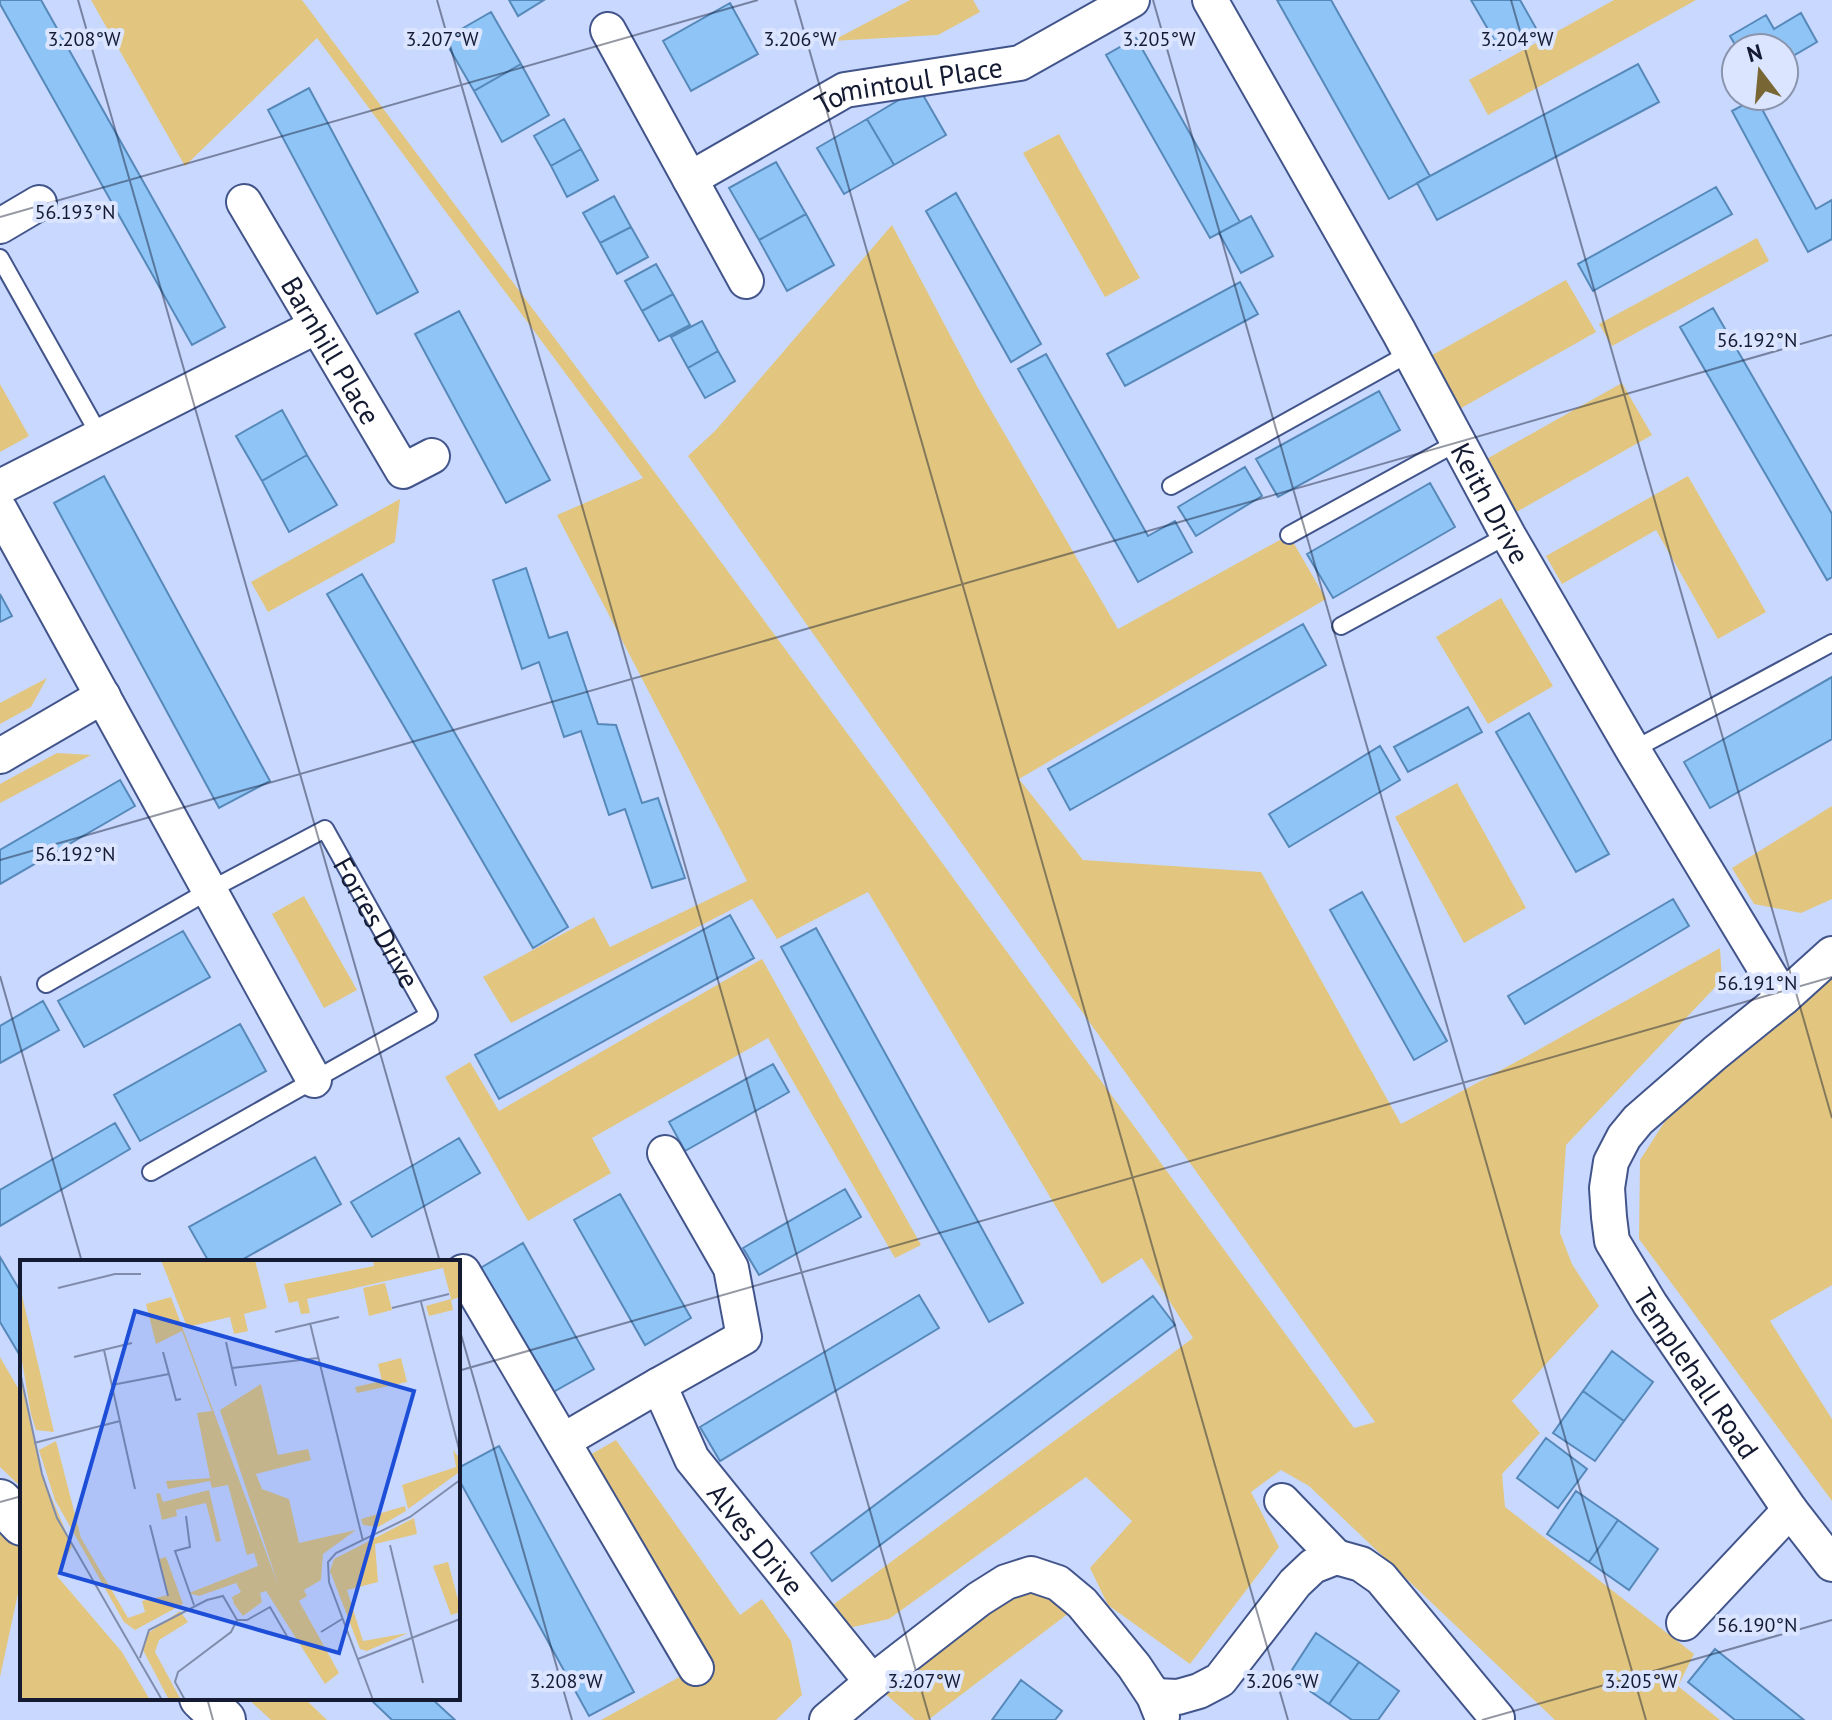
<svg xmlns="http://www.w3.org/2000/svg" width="1832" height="1720" font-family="'PT Sans',sans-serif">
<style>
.green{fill:#e2c67f}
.building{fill:#8fc4f7;stroke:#5689ba;stroke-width:2}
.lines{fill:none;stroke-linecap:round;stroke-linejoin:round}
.service-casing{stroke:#42558b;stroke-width:20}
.minor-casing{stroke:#42558b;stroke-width:38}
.tertiary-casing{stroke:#42558b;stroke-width:46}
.service{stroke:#fff;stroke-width:16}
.minor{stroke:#fff;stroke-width:34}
.tertiary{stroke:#fff;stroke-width:42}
.ticks{fill:none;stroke:#131a31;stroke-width:2;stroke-opacity:0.45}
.labels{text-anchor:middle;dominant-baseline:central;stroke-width:8;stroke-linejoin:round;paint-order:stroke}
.street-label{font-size:28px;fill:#131a31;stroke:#dbe5ff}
.inset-road{fill:none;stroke:#808cac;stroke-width:2}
.view{fill:#1d4ed8;fill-opacity:0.15;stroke:#1d4ed8;stroke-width:4}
.inset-edge{fill:none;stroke:#131a31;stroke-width:4}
.ticks-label{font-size:20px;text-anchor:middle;fill:#131a31;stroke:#dbe5ff;stroke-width:8;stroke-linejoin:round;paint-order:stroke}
</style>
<rect width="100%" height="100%" fill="#c9d8fe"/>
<path class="green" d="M91 0H302L656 474 884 783 1354 1428 1375 1422 883 733 688 456 716 430 892 225 978 388 1118 629 1289 535 1326 599 1019 779 1083 860 1261 872 1401 1124 1529 1055 1720 948 1722 980 1566 1145 1560 1233 1572 1264 1599 1306 1512 1401 1540 1433 1502 1474 1505 1507 1694 1654 1678 1686 1720 1720H1555L1309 1486 1281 1470 1251 1492 1279 1547 1190 1664 1108 1605 1090 1568 1132 1521 1086 1477 889 1619 853 1627 818 1616 1193 1338 1142 1258 1102 1284 868 892 777 939 752 899 511 1023 483 977 594 917 610 947 747 881 557 515 643 478 317 38 185 166Z
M910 0H973L980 12 938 35 832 41Z
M1614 0H1696L1488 115 1469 80Z
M1059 134 1140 278 1105 297 1023 153Z
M1757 238 1769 261 1612 346 1599 324Z
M1566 280 1596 332 1456 411 1427 358Z
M1622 383 1652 435 1513 514 1483 461Z
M0 384 29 436 0 452Z
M1688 476 1766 612 1718 639 1656 530 1562 584 1546 556Z
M400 499 395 542 268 612 251 582Z
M1501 598 1553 686 1488 724 1436 637Z
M47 678 31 707 0 724V703Z
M57 753 91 755 0 803V784Z
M1457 783 1526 908 1464 943 1395 817Z
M1832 806V899L1801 913 1754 904 1732 868Z
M304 896 357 990 324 1008 272 914Z
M762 959 921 1245 895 1258 768 1038 592 1138 611 1173 528 1221 445 1077 470 1062 499 1111Z
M1832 972V1285L1770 1321 1832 1419V1501L1639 1239 1640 1160 1682 1095Z
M0 1357 22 1395V1488L0 1467Z
M616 1440 740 1615 762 1599 791 1641 802 1695 776 1720H601L696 1668 576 1463Z
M0 1501 22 1524V1575L0 1677Z
M1006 1582 1082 1603 928 1720H915L872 1682Z
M247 1698H304L327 1720H271Z"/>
<path class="building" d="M0 0H41L225 327 192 345 0 4Z
M509 0H544L518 16Z
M1277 0H1331L1430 176 1389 199Z
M1471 0H1520L1537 30 1500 50Z
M730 3 758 54 691 91 663 41Z
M491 12 521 64 474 91 444 39Z
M1801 13 1817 42 1786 60 1784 56V48H1737L1730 36 1766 15 1774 29Z
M1136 38 1240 222 1210 238 1106 55Z
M521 64 549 115 502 142 474 91Z
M1638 64 1659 102 1437 220 1417 183Z
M309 88 418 292 377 314 268 110Z
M919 88 946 135 894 165 867 119Z
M1756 98 1816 209 1832 200V239L1808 252 1732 111Z
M564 119 581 149 551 166 534 136Z
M867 119 894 165 844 194 817 148Z
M581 149 598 180 567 197 551 166Z
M776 162 806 214 759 240 729 188Z
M1716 187 1732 214 1593 291 1578 264Z
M956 193 1041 344 1011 362 926 211Z
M614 196 631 227 600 243 583 213Z
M806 214 834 265 787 291 759 240Z
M1251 216 1273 256 1241 273 1219 233Z
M631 227 648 257 617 274 600 243Z
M656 264 673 294 642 311 625 281Z
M1240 282 1258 314 1125 386 1107 354Z
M673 294 690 325 659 341 642 311Z
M1713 308 1832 514V577L1827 580 1680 327Z
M459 311 550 480 506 503 415 334Z
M702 321 718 351 688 368 671 337Z
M718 351 735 381 705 398 688 368Z
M1046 354 1148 536 1175 521 1192 552 1138 582 1018 369Z
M1379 391 1400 430 1278 497 1256 459Z
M282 410 307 455 262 481 236 436Z
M307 455 337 505 289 532 262 481Z
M1245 467 1262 496 1196 536 1178 507Z
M104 476 270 781 219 808 54 503Z
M1430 483 1455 527 1333 598 1307 554Z
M526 568 549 638 567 632 598 724 616 725 642 803 658 798 685 878 652 888 625 809 609 815 581 731 564 737 539 662 522 669 493 580Z
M362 574 568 927 533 948 327 594Z
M0 594 12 616 0 622Z
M1303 624 1326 665 1070 810 1048 769Z
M1832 677V739L1710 808 1684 762Z
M1468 707 1482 732 1408 772 1394 747Z
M1529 713 1609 854 1576 872 1496 732Z
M1380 746 1400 780 1289 847 1269 814Z
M120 780 135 806 0 884V850Z
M1362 892 1447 1041 1414 1060 1330 910Z
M1673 899 1689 926 1525 1024 1508 996Z
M730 915 754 958 499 1099 475 1055Z
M816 928 1023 1303 989 1322 781 947Z
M183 931 210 977 84 1047 58 1001Z
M43 1001 59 1030 0 1063V1026Z
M240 1024 266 1071 140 1141 114 1095Z
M773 1064 789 1092 685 1151 669 1122Z
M115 1123 130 1149 0 1226V1190Z
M459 1138 480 1173 372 1237 351 1202Z
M315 1157 341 1204 238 1262H209L189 1227Z
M845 1189 861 1217 759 1275 743 1248Z
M620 1194 691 1318 645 1345 574 1220Z
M523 1243 594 1369 548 1395 477 1270Z
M0 1257 22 1294V1359L0 1322Z
M919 1295 939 1328 720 1461 700 1427Z
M1153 1296 1175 1325 832 1581 811 1553Z
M1612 1351 1653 1382 1624 1421 1583 1391Z
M1583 1391 1624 1421 1595 1461 1553 1433Z
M1546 1438 1587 1469 1558 1508 1517 1478Z
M499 1446 634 1692 589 1716 458 1478V1468Z
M1576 1491 1618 1520 1589 1562 1547 1534Z
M1618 1520 1658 1549 1629 1590 1589 1562Z
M1316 1633 1359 1662 1329 1704 1288 1676Z
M1715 1649 1804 1720H1735L1688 1682Z
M1359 1662 1399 1691 1378 1720H1352L1329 1704Z
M1021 1680 1062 1711 1055 1720H992Z
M369 1698H431L455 1720H392Z"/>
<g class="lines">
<g class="service-casing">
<g id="service">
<path d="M0 258 100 436"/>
<path d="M1171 486 1410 353"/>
<path d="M1289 535 1458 442"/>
<path d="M1341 626 1508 535"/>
<path d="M1633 750 1832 643"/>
<path id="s1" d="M46 984 210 890 325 829 429 1015 151 1172"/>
</g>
</g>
<g class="minor-casing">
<g id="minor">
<path id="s2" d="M1210 0 1399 332 1508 535 1633 750 1783 998"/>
<path d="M608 30 746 281"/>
<path id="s3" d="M690 179 845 90 1020 63 1132 0"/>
<path id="s4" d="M244 202 403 471 432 456"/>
<path d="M0 226 39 203"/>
<path d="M0 487 317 326"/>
<path d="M0 510 314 1080"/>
<path d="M0 756 103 696"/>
<path id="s5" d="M1832 954 1783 998 1715 1053 1638 1120 1624 1137 1611 1162 1607 1188 1609 1217 1612 1241 1650 1304 1790 1510 1832 1564"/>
<path id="s6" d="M665 1153 731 1268 744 1337 659 1385 692 1459 872 1682"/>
<path d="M463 1272 696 1668"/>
<path d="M563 1441 659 1385"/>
<path d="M1282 1501 1336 1557"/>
<path d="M1684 1623 1790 1510"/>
<path d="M1154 1696 1178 1697 1199 1691 1220 1680 1295 1583 1313 1566 1336 1557 1361 1564 1381 1578 1497 1718"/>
<path d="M827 1720 872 1682 979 1599 1006 1582 1031 1574 1058 1583 1082 1603 1134 1666 1154 1696 1162 1716"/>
</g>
</g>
<g class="tertiary-casing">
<path id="tertiary" d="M0 1501 22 1524
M201 1698 224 1720"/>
</g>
<use href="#service" class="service"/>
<use href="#minor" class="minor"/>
<use href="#tertiary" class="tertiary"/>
</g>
<path class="ticks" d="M78 0 440 1262M437 0 930 1720M795 0 1288 1720M1153 0 1646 1720M1511 0 1832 1118M0 217 758 0M0 860 1832 335M0 976 82 1262M458 1324 572 1720M458 1371 1832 977M0 1502 22 1496M207 1698 213 1720M1482 1720 1832 1620"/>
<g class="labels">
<g class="street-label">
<text stroke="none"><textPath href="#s3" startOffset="242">Tomintoul Place</textPath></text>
<text stroke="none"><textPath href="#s4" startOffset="172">Barnhill Place</textPath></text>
<text stroke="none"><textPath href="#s2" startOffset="576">Keith Drive</textPath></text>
<text stroke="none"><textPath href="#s1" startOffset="426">Forres Drive</textPath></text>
<text stroke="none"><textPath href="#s5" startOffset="542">Templehall Road</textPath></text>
<text stroke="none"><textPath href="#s6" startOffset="484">Alves Drive</textPath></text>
</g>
</g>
<g transform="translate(20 1260)">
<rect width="440" height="440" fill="#c9d8fe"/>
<path d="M141 0H235L247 48 224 54 228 71 214 74 210 57 167 67ZM353 0H440V37L431 40 433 50 409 56 406 46 431 39 423 8 287 39 290 53 281 54 278 41 269 43 264 24 354 6ZM365 23 372 50 349 56 343 28ZM0 27 34 172 16 170 11 154 0 89ZM151 37 259 327 200 150 241 124 258 195 288 189 291 200 236 214 242 229 269 239 279 283 336 270 303 294 301 320 284 330 287 336 279 341 319 413 305 424 246 331 240 333 242 342 223 356 214 344 212 337 221 332 216 323 179 336 169 333 238 306 234 293 227 295 208 225 192 228 190 221 148 229 146 221 190 218 177 153 192 151 162 71 136 84 126 44ZM381 98 387 122 337 133 335 127 362 121 358 104ZM0 112 22 215 52 286 37 316 102 392 130 440H0ZM36 181 61 278 108 358 125 352 122 341 148 335 139 299 146 297 163 344 115 370 104 362 35 240 19 190ZM433 190 440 199 438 213 388 249 382 225 436 207ZM189 230 201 281 196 282 186 243 156 250 157 256 142 260 136 234 140 233 143 242ZM385 246 386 251 358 267 343 265 341 259ZM394 258 397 274 355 284 358 322 327 330 343 381 388 373 347 391 340 389 310 311 314 299ZM428 302 440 347V352L431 355 413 306ZM160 351 168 362 139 380 135 392 161 440H149L123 390 127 374Z" fill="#e2c67f"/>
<path class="inset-road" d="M38 28 95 14H121M401 42 440 193M372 48 429 34M290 63 343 281M255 72 319 57M206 82 216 126M84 90 115 229M143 92 156 140 161 139M54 97 112 83M212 108 298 98M0 112 22 214 37 258 142 440M92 125 149 114M14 183 100 161M166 256 170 287 155 291 174 345M130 265 148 336M370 285 403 423M217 360H227L250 347 268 378M301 372 322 359M120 398 129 370 187 340 203 336 217 360M338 399 440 359M165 440 155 422 158 412 211 372 217 360M353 440 309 322 308 302 316 293 390 257 440 220"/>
<path class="view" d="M115 51 394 131 319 393 40 313Z"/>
<rect width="440" height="440" class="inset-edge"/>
</g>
<g class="ticks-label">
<text x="84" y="46">3.208°W</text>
<text x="442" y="46">3.207°W</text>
<text x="800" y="46">3.206°W</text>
<text x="1159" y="46">3.205°W</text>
<text x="1517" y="46">3.204°W</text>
<text x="75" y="219">56.193°N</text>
<text x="1757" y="347">56.192°N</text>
<text x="75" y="861">56.192°N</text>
<text x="1757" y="990">56.191°N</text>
<text x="1757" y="1632">56.190°N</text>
<text x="566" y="1688">3.208°W</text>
<text x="924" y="1688">3.207°W</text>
<text x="1282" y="1688">3.206°W</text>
<text x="1641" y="1688">3.205°W</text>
</g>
<g transform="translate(1760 72) rotate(344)"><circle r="38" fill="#dbe5ff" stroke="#8b94ad" stroke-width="2"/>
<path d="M0-6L14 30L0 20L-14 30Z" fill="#796635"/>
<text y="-12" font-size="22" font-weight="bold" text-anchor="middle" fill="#131a31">N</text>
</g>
</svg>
